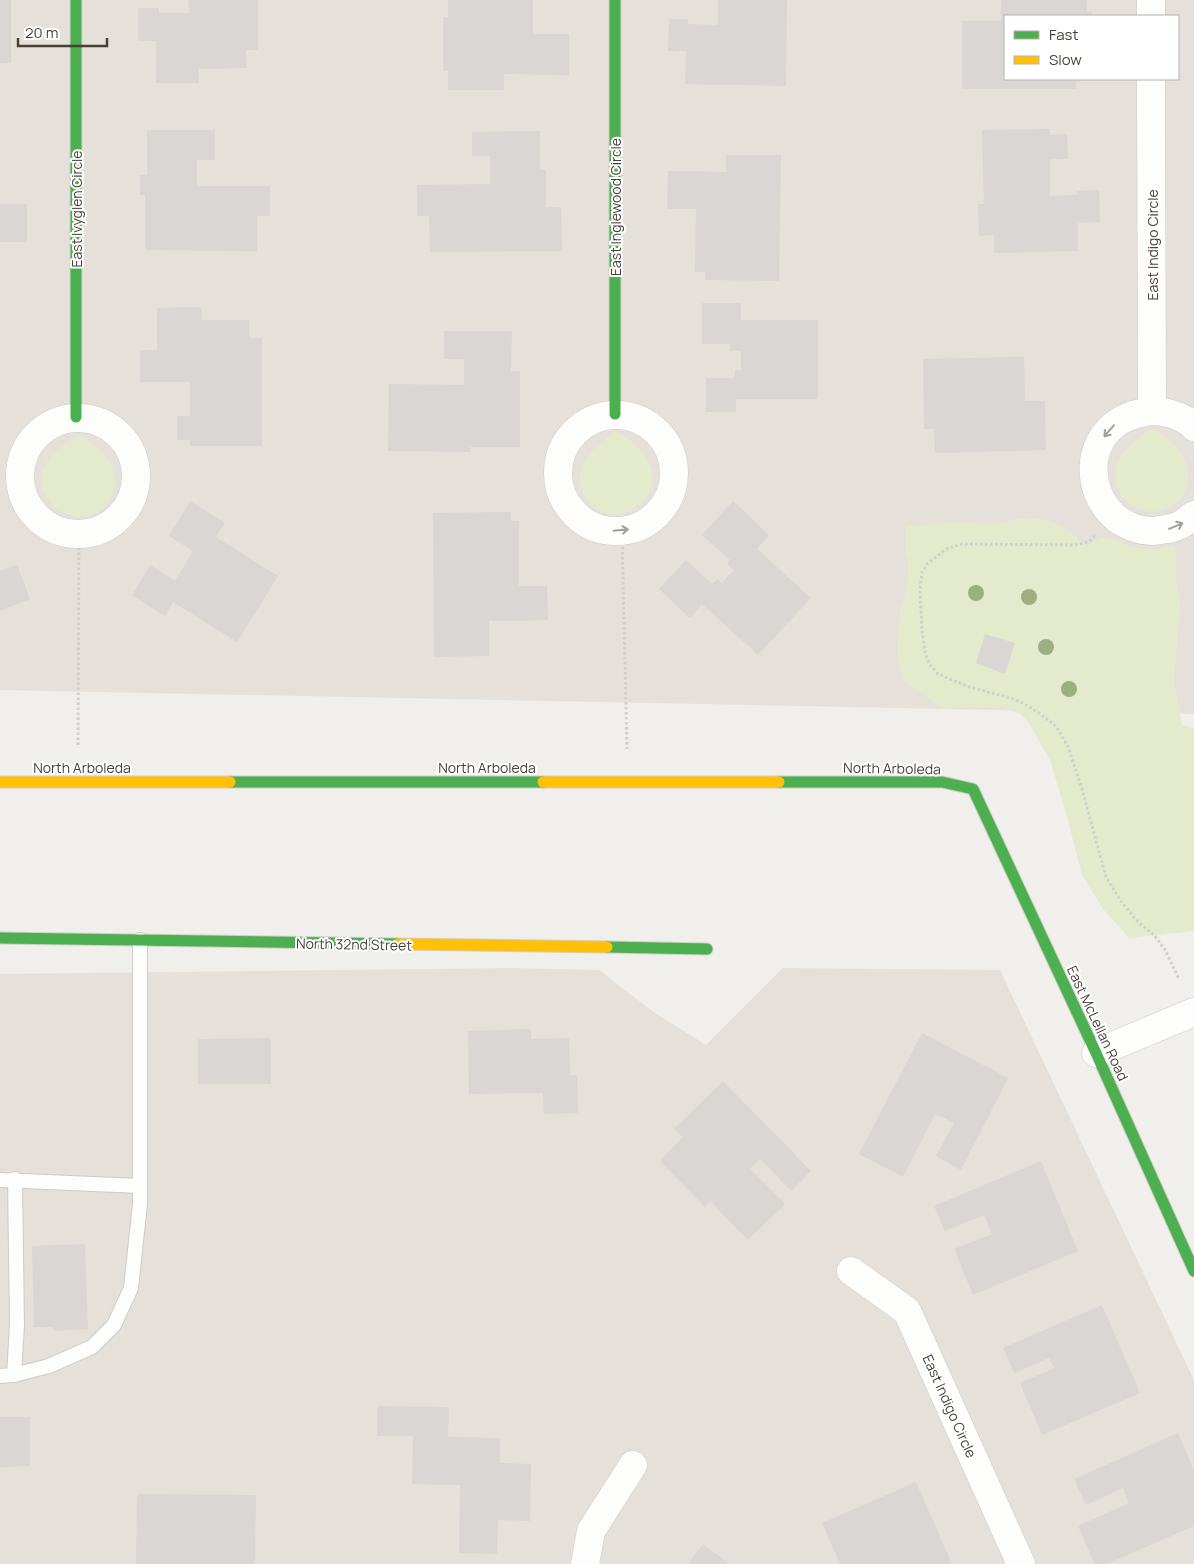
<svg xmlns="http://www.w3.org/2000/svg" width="1194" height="1564" font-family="Manrope,sans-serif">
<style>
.residential{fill:#e5e0da;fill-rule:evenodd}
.green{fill:#e4ebcd}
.building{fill:#d9d6d3}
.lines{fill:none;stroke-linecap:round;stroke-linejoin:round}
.lane-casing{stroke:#cecbc8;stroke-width:16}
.street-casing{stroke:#cecbc8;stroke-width:29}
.fast-casing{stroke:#d2ccc4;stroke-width:13}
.slow-casing{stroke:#d2ccc4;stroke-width:13}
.path{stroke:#d1cfcb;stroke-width:3;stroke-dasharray:2.5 2.5;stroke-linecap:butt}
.lane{stroke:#fdfdfc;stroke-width:14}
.street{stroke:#fdfdfc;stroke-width:28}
.fast{stroke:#4caf50;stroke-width:11}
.slow{stroke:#ffc107;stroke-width:11}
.tree{fill:#9cae82}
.oneway{stroke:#a29e9a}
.labels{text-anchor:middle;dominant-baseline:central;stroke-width:4;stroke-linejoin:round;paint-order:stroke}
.street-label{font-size:14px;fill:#483f38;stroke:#fff}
</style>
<rect width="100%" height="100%" fill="#f1efec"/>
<path class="residential" d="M0 0H1194V714L0 690ZM1005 16H1178V79H1005Z
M511 968 599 970 655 1013 706 1045 783 968 1000 970 1194 1380V1564H0V974Z"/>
<path class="green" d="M1154 429C1162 435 1174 443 1180 452 1193 469 1190 498 1169 508 1150 517 1126 509 1118 489 1107 462 1130 446 1148 430Z
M618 432C704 485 607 549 583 492 572 464 594 449 613 433Z
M81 435C101 449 122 467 113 494 110 502 104 510 95 513 67 526 36 501 43 470 46 460 55 453 62 447 68 441 73 436 81 435Z
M1024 518C1039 518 1055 520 1068 530 1074 535 1080 541 1087 545L1102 538 1115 540 1127 545 1151 550 1174 546C1177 556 1175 564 1176 574 1176 584 1178 593 1180 602L1174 682 1182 725 1194 728V931L1129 938 1103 909 1082 875 1065 810 1050 760 1028 722 1019 713 1003 707H968L943 709 902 679 897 656 898 631 900 612 905 596 908 572V560L905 553 906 526 960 522 980 524H995Z"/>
<path class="building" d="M0 0H11V63H0Z
M188 0H258V50H246L247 68 199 69V83H156V41H138V8H159V13H189Z
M448 0H533V34H569V75L504 74V90H448V71H443V17H448Z
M718 0H787L786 86 685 84 686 51H668L669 19H688V24L718 25Z
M1001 0H1087V11H1092V16H1005V79H1076V89H962V21H1001Z
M1050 129V135L1067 134 1068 159H1050V196L1077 195V191L1099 190 1100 222 1078 223V251L994 253V235L979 236 978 204H984L982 130Z
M147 130H215V160H197V186H270V216H257V251L145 250V195H140V175H147Z
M540 131V170H546V207H561L562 251 430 252 429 216H417V185L490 184V156H472V132Z
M726 155H781L779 281 705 280V272H695L696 209H667L668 171 726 172Z
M0 204H27V242H0Z
M702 303H741V320H818V399H736V412H706V378H735V370H741V351H730V344H702Z
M201 307 202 320H249V338H262V446H190V440H177V416H190V382H140V350H157V308Z
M444 331H512L511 371H520V447H470V452L388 451 389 384 464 385V359H444Z
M1024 357 1025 401H1045L1046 450 935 453 934 429H924L923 359Z
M190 501 225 523 216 537 278 576 237 642 173 602 165 616 132 595 150 565 175 581 193 551 169 536Z
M733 501 769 535 757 549 811 598 758 655 702 604 690 618 659 589 686 560 712 584 717 579 722 583 734 570 727 564 730 560 702 535Z
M511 512V521H519V586H547L548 620 489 621V656L434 657 433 513Z
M17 565 30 599 0 611V571Z
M985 634 1015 643 1005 674 976 663Z
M531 1029V1039L569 1038 570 1075H577L578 1113 544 1114 543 1093 469 1094 468 1031Z
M922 1033 1008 1078 961 1170 936 1156 954 1123 935 1114 903 1177 859 1154Z
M271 1038V1084H198V1039Z
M723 1081 811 1171 791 1191 760 1159 750 1169 785 1204 748 1240 710 1201 705 1207 660 1161 683 1137 674 1129Z
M1041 1161 1078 1251 973 1295 954 1249 992 1234 984 1215 945 1231 934 1206Z
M85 1244 88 1329 53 1331V1327H34L32 1246Z
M1102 1305 1140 1393 1042 1435 1020 1383 1054 1368 1049 1358 1014 1373 1003 1348Z
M377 1406 449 1407 448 1437 500 1438V1463L531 1464 530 1521 498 1520 497 1554 459 1553 460 1485 412 1484 413 1436H377Z
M0 1417H30V1466L0 1467Z
M1178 1433 1194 1470V1526L1107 1564H1095L1078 1526 1129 1503 1123 1488 1086 1505 1074 1479Z
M916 1482 952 1564H840L822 1523Z
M137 1494 256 1495 255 1564H136Z
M703 1544 730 1564H688Z"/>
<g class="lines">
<g class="lane-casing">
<path id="lane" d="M0 1180 140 1186
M14 1375 17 1325 15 1179
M0 1376 14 1375 49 1366 92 1347 114 1325 131 1288 140 1204V940"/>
</g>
<g class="street-casing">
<path id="street" d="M1151 0V16
M1151 79 1152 410
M558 473a58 58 0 1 1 116 0a58 58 0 1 1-116 0Z
M20 476a58 58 0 1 1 116 0a58 58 0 1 1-116 0Z
M1194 427C1183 415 1161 409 1145 412 1134 414 1123 418 1114 425 1083 451 1089 499 1120 521 1130 527 1141 531 1152 531 1162 530 1173 529 1182 524 1186 521 1190 518 1194 515
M1096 1053 1194 1012
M851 1271 907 1311 1021 1564
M585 1564 591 1531 633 1465"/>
</g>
<g class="fast-casing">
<path id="fast" d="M76 0V417
M615 0V414
M230 782H543
M779 782H942L973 789 1096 1053 1194 1271
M0 938 398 944
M607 947 707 949"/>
</g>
<g class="slow-casing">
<path id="slow" d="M0 782H230
M543 782H779
M398 944 607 947"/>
</g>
<path class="path" d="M622 532 627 749
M1095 536 1088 542 1075 545 962 544 946 549 927 564 922 572 920 590 922 631 925 652 929 664 938 674 969 687 1011 698 1026 705 1039 713 1056 726 1068 747 1082 789 1106 877 1121 901 1136 920 1155 936 1165 950 1179 979
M78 745 79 534"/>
<use href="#lane" class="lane"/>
<use href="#street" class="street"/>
<use href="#fast" class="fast"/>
<use href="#slow" class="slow"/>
</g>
<g class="tree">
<circle cx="976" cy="593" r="8"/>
<circle cx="1029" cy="597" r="8"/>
<circle cx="1046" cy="647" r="8"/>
<circle cx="1069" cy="689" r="8"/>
</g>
<defs><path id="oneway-shaft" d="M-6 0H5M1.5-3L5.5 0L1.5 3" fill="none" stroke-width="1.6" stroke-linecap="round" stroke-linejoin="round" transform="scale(1.25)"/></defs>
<g class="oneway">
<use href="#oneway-shaft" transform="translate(1109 431) rotate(131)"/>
<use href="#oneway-shaft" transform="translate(1176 526) rotate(-23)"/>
<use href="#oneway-shaft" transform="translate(621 530) rotate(-6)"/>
</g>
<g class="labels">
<g class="street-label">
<text transform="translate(615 207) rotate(-90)">East Inglewood Circle</text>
<text transform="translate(76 209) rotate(-90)">East Ivyglen Circle</text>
<text transform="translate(1152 245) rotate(-90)">East Indigo Circle</text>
<text x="82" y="767">North Arboleda</text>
<text x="487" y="767">North Arboleda</text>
<text transform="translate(892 768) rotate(1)">North Arboleda</text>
<text transform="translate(354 944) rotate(1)">North 32nd Street</text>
<text transform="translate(1098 1023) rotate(65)">East McLellan Road</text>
<text transform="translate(950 1406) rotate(66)">East Indigo Circle</text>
</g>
</g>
<rect x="1004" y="15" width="175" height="65" fill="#ffffff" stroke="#b6b2af"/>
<rect x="1014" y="31" width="25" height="8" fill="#4caf50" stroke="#b6b2af"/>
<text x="1049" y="40" font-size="15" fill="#483f38">Fast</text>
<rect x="1014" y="56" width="25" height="8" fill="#ffc107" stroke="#b6b2af"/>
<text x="1049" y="65" font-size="15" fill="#483f38">Slow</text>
<path d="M18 38v8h89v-8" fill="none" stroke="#483f38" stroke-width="2.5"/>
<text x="25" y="38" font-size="15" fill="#483f38" stroke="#ffffff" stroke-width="4" paint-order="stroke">20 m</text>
</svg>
